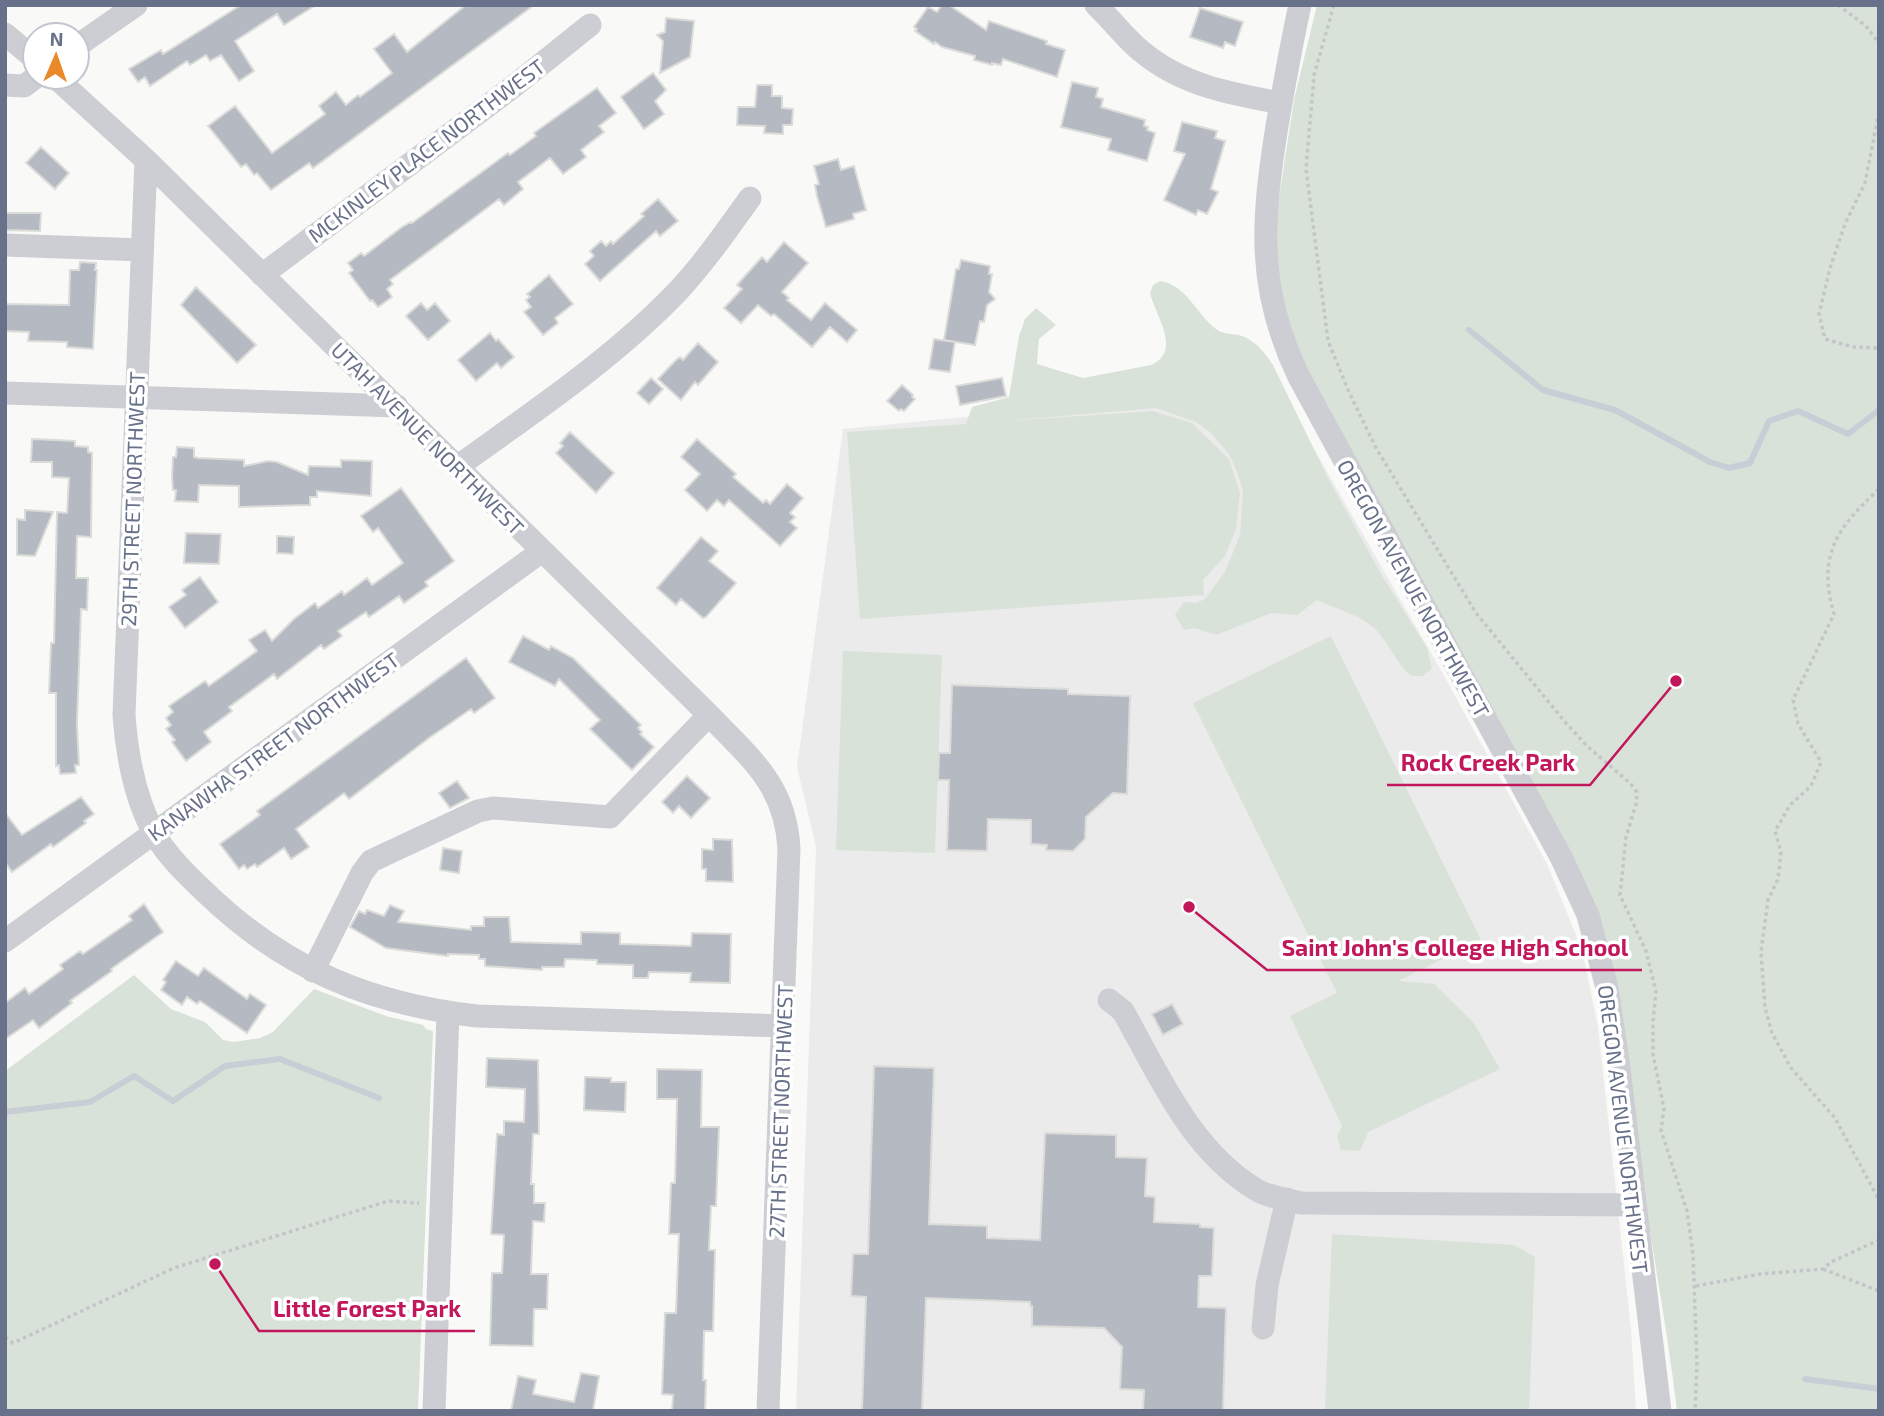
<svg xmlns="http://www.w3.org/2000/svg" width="1884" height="1416" font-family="'Exo 2',sans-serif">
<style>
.built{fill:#eaebea}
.green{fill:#d9e2d8}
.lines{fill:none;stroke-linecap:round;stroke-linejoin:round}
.stream{stroke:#c8ced5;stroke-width:6}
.building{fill:#b5b9c1;stroke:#dbdcd9;stroke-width:2}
.path{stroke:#c4c5c8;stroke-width:3.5;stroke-dasharray:3.5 3.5;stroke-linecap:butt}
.minor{stroke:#cdced3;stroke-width:23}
.labels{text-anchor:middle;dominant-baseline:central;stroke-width:7;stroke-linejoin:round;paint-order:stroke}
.street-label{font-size:21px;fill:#68718a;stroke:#fff}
.leader{fill:none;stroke:#c2185b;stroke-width:2.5}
.callout-dot{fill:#c2185b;stroke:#fff;stroke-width:2.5}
.callout-label{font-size:23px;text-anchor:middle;font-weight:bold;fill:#c2185b;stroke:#fff;stroke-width:7;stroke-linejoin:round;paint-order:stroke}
</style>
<rect width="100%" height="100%" fill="#f9faf7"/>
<path class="built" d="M1274 379 1443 674 1547 864 1582 950 1598 1027 1631 1329 1636 1411H796L816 847 797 767 843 429 1075 406Z"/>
<path class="green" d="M1317 5H1879V1411H1677C1668 1333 1653 1256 1642 1178 1630 1083 1625 985 1591 895L1296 349 1276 276V217L1294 100Z
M1160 281C1187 285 1196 314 1216 329 1224 335 1232 333 1242 336 1256 341 1265 353 1273 365L1328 478 1381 574 1427 648 1432 669 1422 676H1411C1396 663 1390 645 1377 631 1363 615 1336 609 1317 600L1297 615 1271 613 1216 635 1195 628 1184 630 1175 615 1184 602 1196 603 1205 599 1225 572 1240 535 1243 491 1237 472 1229 454 1210 432 1196 422 1156 408 1003 421 1153 411 1192 423 1229 459 1240 493 1236 529 1225 556 1203 580 1204 595 860 619 847 432 966 424 972 407 1009 397 1019 336 1025 319 1036 308 1056 325 1039 339 1037 364 1083 378 1151 365C1183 351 1155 315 1150 293L1153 285Z
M1331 636 1481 940 1398 981 1434 984 1473 1022 1500 1069 1368 1132 1360 1151 1341 1150 1337 1136 1342 1126 1290 1016 1337 993 1193 703Z
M843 651 942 655 935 853 836 850Z
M134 975 171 1009 205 1022 223 1040 234 1042 260 1038 273 1032 314 989 386 1016 423 1025 426 1029 433 1031 418 1411H5V1071Z
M1332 1234 1514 1245 1535 1257 1529 1411H1325Z"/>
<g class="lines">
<path class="stream" d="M1469 330 1543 390 1615 410 1710 462 1729 468 1750 463 1769 421 1798 411 1848 434 1879 410
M5 1112 90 1102 134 1076 173 1101 225 1066 280 1059 379 1098
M1805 1379 1879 1389"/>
</g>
<path class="building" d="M241 5H316L284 25 277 14 235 41 254 71 239 81 221 55 210 61 206 55 190 65 187 61 150 86 145 77 138 82 129 69 161 50 163 54Z
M466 5H534L313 168 309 163 271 190 257 173 254 175 246 164 241 167 208 126 235 106 272 153 325 114 319 106 336 92 346 105 358 95 360 97 392 73 374 49 394 34 407 52Z
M942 5H949L986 30 989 21 1047 41 1046 44 1065 50 1057 77 1003 59 1001 65 992 63V65L974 60 975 56 942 47 935 42 934 44 915 31 917 29 914 27 928 7 937 12Z
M1200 8 1243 22 1235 46 1225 42 1223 48 1190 37Z
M666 18 694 21 690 57 660 73 663 41 657 35 665 32Z
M653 73 666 90 655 101 664 114 644 129 621 97Z
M1072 82 1098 88 1096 97 1103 99 1101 107 1145 120 1144 126 1148 127 1147 130 1155 133 1147 161 1108 150 1111 139 1061 127Z
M757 85H772V96H782V108L793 109 792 125H783V134L764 133 765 126 737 125 738 107H755Z
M597 88 616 113 599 126 604 132 581 150 586 157 563 174 550 158 518 182 523 189 504 205 499 199 390 280 393 284 387 289 392 297 378 307 372 300 370 301 349 273 353 270 348 263 361 253 364 256 402 227 411 222 412 223 508 153 510 155 536 136 534 133Z
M1182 122 1217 131 1215 138 1225 141 1211 189 1218 192 1207 214 1198 210 1196 215 1164 200 1185 154 1174 151Z
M41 147 69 173 55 189 26 163Z
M838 159 841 170 854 166 866 210 853 214 854 219 826 227 817 196 815 185 819 184 814 166Z
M658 199 678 221 660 236 656 231 600 281 585 264 594 256 590 251 601 241 606 246 611 241 613 244 644 216 641 214Z
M5 213H41L40 231 5 230Z
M784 242 808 263 782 292 789 298 787 300 811 320 825 303 857 330 847 342 830 327 812 347 774 314 771 316 758 305 741 323 724 308 742 289 737 285 762 257 767 262Z
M961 260 990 266 989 274H992L989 292 995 299 987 305 984 322 980 321 975 345 944 340 956 269H959Z
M80 262 96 263 95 270H97L93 349 67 347V342L28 341 29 332 5 331V304L69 305 70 270H79Z
M549 275 573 304 555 318 558 323 543 335 524 312 531 307 526 300 530 297 527 294Z
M196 287 256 345 237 363 181 305Z
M421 303 427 310 435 303 450 321 428 340 406 316Z
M490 333 496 341 498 339 514 357 501 368 497 363 476 381 458 360Z
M934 339 955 342 950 372 929 369Z
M698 343 718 362 698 385 695 382 681 400 658 379 675 361 680 357 683 360Z
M651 378 663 389 649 404 637 393Z
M1002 378 1006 396 960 405 956 386Z
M902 385 913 395 912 397 915 399 904 411 901 409 899 411 887 401Z
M570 432 614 473 596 493 556 453 563 446 560 443Z
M32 439 75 441V446L88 447V452L92 453 91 537 77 536 76 578H88L87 610 81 609 77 724 79 765H75L76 773 60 774 59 765 56 766V693H49L51 643H54L57 512 67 513 69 478 52 477V462H31Z
M697 439 736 474 733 477 763 503 766 500 770 504 787 484 803 498 790 513 795 517 790 522 797 528 780 546 729 500 724 506 717 500 707 511 685 490 700 474 681 457Z
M177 447 194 448V457L198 458 244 460V466L268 461 277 462 308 475 309 466 341 467V460L372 461 371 496 317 491V497H310V505L239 507V486L199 485 198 502 175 501 176 490H173L172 477 173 457H176Z
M401 488 454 561 425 582 428 586 404 603 399 596 369 617 366 612 338 631 342 636 324 649 321 645 277 679 274 674 229 707 232 711 204 732 211 742 186 761 172 742 175 740 166 729 171 725 166 718 173 712 169 706 205 681 209 686 257 651 249 640 265 630 272 641 294 619 315 603 318 608 342 591 344 595 367 578 372 585 403 563 378 528 373 532 361 516Z
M25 510 53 512 35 556 17 555V519L25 520Z
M186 533 221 534 219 564 184 563Z
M277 536 294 537 293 554 277 553Z
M701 537 718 551 709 561 736 583 706 617 703 618 681 599 676 605 657 588Z
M200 577 218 602 185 628 169 607 186 595 182 590Z
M523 636 549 650 551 646 573 658 641 725 638 728 642 732 640 734 654 747 632 770 590 729 600 720 559 679 555 686 509 662Z
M466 658 495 698 474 713 471 709 429 738 349 799 344 793 296 829 309 847 291 859 284 848 257 867 255 864 247 869 244 865 239 869 220 844 260 815 257 811Z
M952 685 1068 689V694L1130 696 1127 794 1113 793 1086 817 1085 839 1073 851 1046 850 1047 845 1031 844V820L988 819 987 851 947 850 949 780H938L939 753H950Z
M687 776 710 798 691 818 679 806 673 813 662 802Z
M457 781 469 798 450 808 439 793Z
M81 797 94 814 84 821 86 823 53 847 51 844 12 872 5 862V813L22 835Z
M713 839 732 840 733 882 706 881V869H702V849L713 850Z
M443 848 462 851 459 873 440 870Z
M144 904 163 932 111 969 112 971 70 1001 72 1003 39 1028 33 1020 5 1039V1003L25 988 29 994 63 969 60 965 80 951 83 954 132 920 129 916Z
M390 905 404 911 398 922 471 930V926H484V917H509L511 942 581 944V932L620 933V944L691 946 692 933 731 934 730 983 690 982 691 973 649 972 648 978H633V965L597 964V960L565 959 564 967H542V970L485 966V959H479V955L448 954V956L386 948 350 927 359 911 365 914 367 910 384 916Z
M176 961 198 976 204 968 247 999 250 994 266 1005 247 1033 200 1001 197 1004 187 997 182 1005 161 990 166 982 163 980Z
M1172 1004 1183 1024 1163 1035 1152 1014Z
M487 1058 538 1060 539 1134H533L531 1184H534V1203H545L544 1222 533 1221 531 1274H548L547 1309H534L533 1346 490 1345 492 1273H502L504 1235 491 1234 497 1134 504 1135V1121L524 1122 525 1089 486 1087Z
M874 1066 934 1068 929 1224 987 1226V1238L1040 1240 1045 1133 1116 1135V1157L1147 1158 1145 1196 1155 1197 1154 1222 1200 1224V1227L1214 1228 1212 1276H1199L1198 1307 1226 1308 1223 1411H1143L1144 1390 1120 1389 1122 1347 1104 1328 1032 1326V1306H1030V1302L926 1298 922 1411H862L866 1297 851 1296 853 1254H868Z
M657 1069 702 1070 701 1127H719L716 1206H711L709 1250H715L713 1331H704L703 1380H706L705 1411H672L673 1395 662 1394 665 1313H676L679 1234H669L671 1183H675L677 1099H657Z
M585 1077 611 1078V1082H626L625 1112 584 1110Z
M581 1373 599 1376 593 1411H511L518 1376 536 1380 533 1394 574 1402Z"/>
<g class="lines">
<path class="path" d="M1334 5 1314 75 1306 169 1328 341 1349 392 1376 448 1476 613 1565 722 1587 746 1630 783 1637 792 1636 804 1626 837 1620 895 1646 951 1656 992 1653 1021V1054L1664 1109 1661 1130 1687 1211 1693 1254 1697 1365 1695 1411
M1838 5 1866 26 1879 43
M1879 112 1865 183 1845 224 1830 268 1819 314 1825 339 1853 347 1879 348
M1879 489C1837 528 1817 555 1834 614L1793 700 1798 724 1821 762 1811 786 1790 805 1775 831 1781 852 1778 879 1768 900 1761 952 1765 1008 1772 1033 1791 1068 1835 1118 1879 1200
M1823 1269 1879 1291
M1696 1286 1760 1274 1823 1269 1831 1262 1879 1240
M5 1337 13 1343 174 1268 388 1201 419 1203"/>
<path class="minor" d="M1096 5C1112 20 1125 38 1141 51 1181 85 1231 94 1281 103
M1300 5C1291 45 1284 86 1277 126 1262 221 1256 288 1299 377L1561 857 1588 915 1607 988 1619 1068 1660 1411
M5 34 35 59
M77 46 136 5
M55 77 146 160 709 715C750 758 786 785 789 849L768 1411
M5 85 24 86 36 77
M146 160 124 715C127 755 134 797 154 833 167 856 187 875 206 893 285 969 370 1004 477 1016L783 1026
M5 245 142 250
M262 275 514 86 590 25
M5 393 397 406
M457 467C533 412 613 359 678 291 705 262 727 230 750 198
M5 941 542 551
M313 971 362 873 371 861 478 811 493 808 610 817 709 715
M1109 1000 1123 1011C1159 1075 1190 1149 1255 1189 1267 1197 1287 1199 1301 1203L1635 1205
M1263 1328 1267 1285 1287 1199
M434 1411 448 1013"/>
</g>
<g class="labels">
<g class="street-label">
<text transform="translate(426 150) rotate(-37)">MCKINLEY PLACE NORTHWEST</text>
<text transform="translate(428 438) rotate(45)">UTAH AVENUE NORTHWEST</text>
<text transform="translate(132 499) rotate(-88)">29TH STREET NORTHWEST</text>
<text transform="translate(1414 588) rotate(61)">OREGON AVENUE NORTHWEST</text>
<text transform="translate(273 746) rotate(-36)">KANAWHA STREET NORTHWEST</text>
<text transform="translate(780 1111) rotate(-88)">27TH STREET NORTHWEST</text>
<text transform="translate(1624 1129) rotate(83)">OREGON AVENUE NORTHWEST</text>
</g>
</g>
<path class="leader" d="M1676 681L1590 785H1387M1189 907L1267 970H1642M215 1264L259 1331H475"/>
<g class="callout-dot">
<circle cx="1676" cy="681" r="7"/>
<circle cx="1189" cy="907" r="7"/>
<circle cx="215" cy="1264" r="7"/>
</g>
<g class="callout-label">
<text x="1488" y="771">Rock Creek Park</text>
<text x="1455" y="956">Saint John's College High School</text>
<text x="367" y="1317">Little Forest Park</text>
</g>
<rect width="1884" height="1416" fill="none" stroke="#68718a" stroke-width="14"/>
<g transform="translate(56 56) rotate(2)"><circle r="33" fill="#ffffff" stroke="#c3c6d0" stroke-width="2"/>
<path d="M0-5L12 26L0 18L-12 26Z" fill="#ea8927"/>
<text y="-10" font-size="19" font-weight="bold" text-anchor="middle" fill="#68718a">N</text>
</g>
</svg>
